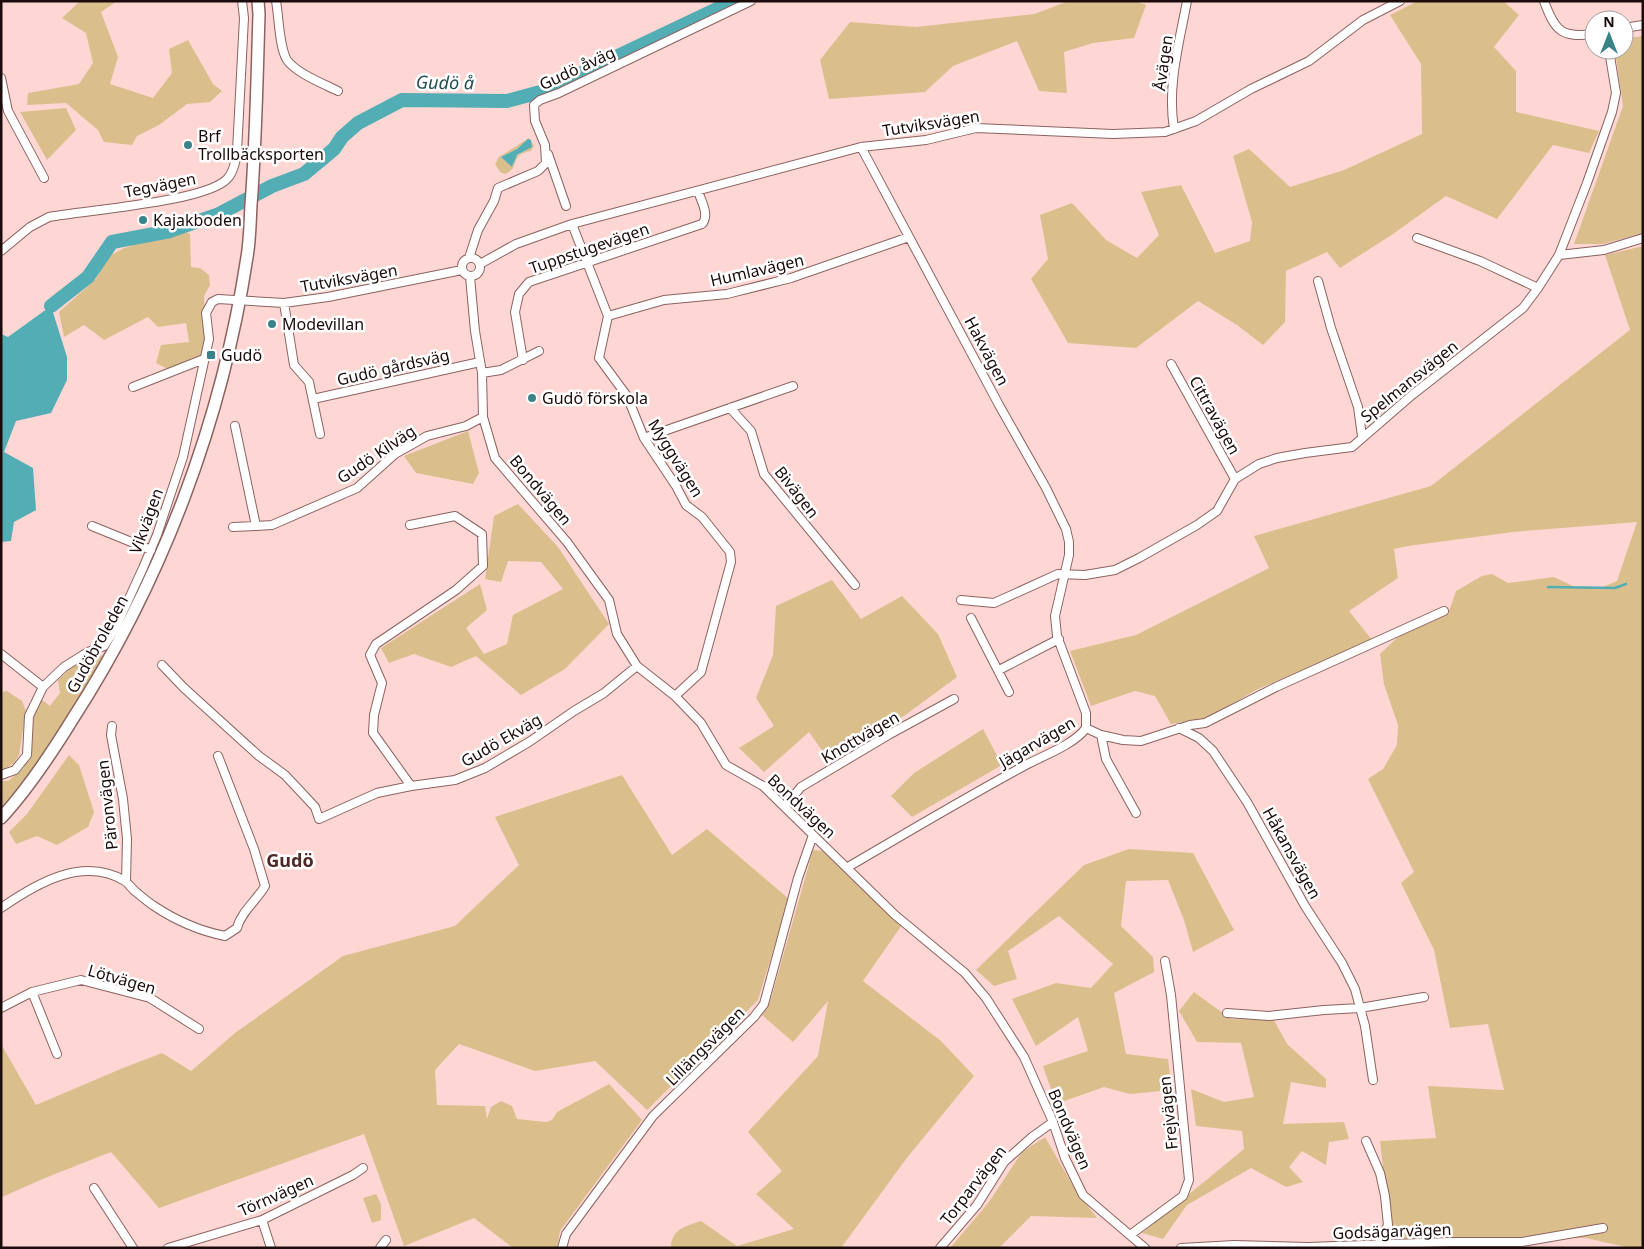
<svg xmlns="http://www.w3.org/2000/svg" width="1644" height="1249" font-family="'Noto Sans',sans-serif">
<style>
.green{fill:#dabf8c;fill-rule:evenodd}
.water{fill:#53adb4}
.lines{fill:none;stroke-linecap:round;stroke-linejoin:round}
.stream{stroke:#53adb4;stroke-width:2.5}
.river{stroke:#53adb4;stroke-width:14}
.minor-casing{stroke:#8c6260;stroke-width:10}
.secondary-casing{stroke:#8c6260;stroke-width:14}
.minor{stroke:#fff;stroke-width:8}
.secondary{stroke:#fff;stroke-width:11}
.poi-dot{fill:#3a8388;stroke:#fff;stroke-width:2}
.labels{text-anchor:middle;dominant-baseline:central;stroke-width:5;stroke-linejoin:round;paint-order:stroke}
.street-label{font-size:16px;fill:#1b0b0b;stroke:#fff}
.poi-label{font-size:16px;fill:#1b0b0b;stroke:#fff;text-anchor:start}
.water-label{font-size:18px;font-style:italic;fill:#254e51;stroke:#fff}
.neighbourhood-label{font-size:18px;font-weight:bold;fill:#4e2928;stroke:#fff}
</style>
<rect width="100%" height="100%" fill="#fed7d4"/>
<path class="green" d="M80 1H117L101 12 118 57 110 84 153 98 172 73 169 49 188 40 213 84 222 91 210 102 187 104 159 125 137 136 132 145 104 142 98 130 66 103 27 105 28 93 79 84 93 63 86 33 62 18Z
M1069 1H1135L1146 5 1134 38 1093 43 1064 52 1067 93 1039 91 1017 41 953 66 925 92 829 99 820 60 850 22 916 27 1034 14Z
M1418 1H1503L1519 15 1494 47 1516 71V112L1599 131 1589 153 1553 145 1497 219 1446 196 1393 234 1340 268 1327 252 1286 271 1285 322 1263 345 1237 325 1198 301 1136 348 1068 343 1031 279 1048 259 1040 215 1072 203 1106 240 1137 258 1159 235 1141 192 1181 185 1215 253 1250 241 1252 222 1233 156 1249 149 1290 187 1344 170 1422 134 1421 64 1390 15Z
M1643 36V233L1603 244H1574L1623 106 1615 50H1624V39Z
M66 108 76 130 47 160 20 112Z
M529 138 534 146 531 151C508 155 522 167 505 174L500 172 495 164 499 157ZM528 140 527 150 515 157 514 164 512 167 501 157 517 149Z
M183 230 190 234 191 267 200 268 209 275 210 285 204 296 206 337 201 356 168 369 156 363 161 345 189 342 186 323 158 327 148 317 104 340 84 325 64 337 59 312 96 279 108 257 124 248Z
M1643 246V1248H1630L1586 1238 1391 1240 1380 1141 1436 1138 1428 1086 1504 1090 1488 1024 1450 1028 1434 950 1401 883 1414 872 1368 779 1383 769 1397 745 1398 725 1384 684 1380 654 1399 636 1448 614 1456 591 1482 576 1492 574 1508 583 1554 577 1577 588 1603 587 1617 581 1637 522 1513 532 1408 546 1394 549 1398 578 1349 611 1372 640 1256 690 1208 718 1171 724 1155 696 1135 691 1091 706 1070 651 1136 635 1269 568 1254 536 1431 486 1630 330 1605 255Z
M468 431 479 473 473 484 416 473 404 456Z
M518 504 558 547 609 624 565 669 521 695 476 656 451 667 414 654 389 663 381 648 480 584 487 610 466 628 484 654 507 644 513 615 563 589 541 562 508 561 501 582 485 579 494 516Z
M832 580 861 619 902 596 938 634 957 677 904 716 826 756 809 732 764 772 739 748 774 726 756 698 773 655 776 606Z
M97 652 104 657 69 717 13 798 1 810V781H8L23 769 32 748 33 714 41 699 50 706 60 693 58 680 78 661Z
M7 691 22 701 26 711 19 755 14 763 2 771 1 692Z
M983 729 1002 765 912 817 891 796 914 773Z
M69 755 79 765 94 812 88 827 57 845 37 836 16 844 9 832 27 814Z
M622 775 672 855 707 829 789 899 758 1000 647 1110 595 1061 535 1071 459 1044 435 1070 437 1105 485 1106 487 1119 491 1107 501 1101 512 1106 517 1119 546 1122 552 1120 557 1112 609 1084 642 1120 560 1231 557 1248H513L474 1218 404 1246 364 1134 159 1208 111 1152 45 1178 2 1197 1 1044 36 1105 123 1068 162 1053 191 1071 235 1033 343 956 455 926 519 865 495 817Z
M1129 849 1193 853 1234 930 1193 952 1184 920 1168 880 1126 881 1121 926 1153 957 1154 972 1114 993 1126 1054 1168 1059 1172 1090 1130 1094 1104 1087 1056 1104 1043 1066 1088 1051 1078 1017 1036 1046 1012 999 1056 983 1091 988 1113 964 1059 916 1008 951 1017 979 994 986 976 970 1084 865Z
M813 850 824 851 902 925 863 981 941 1041 974 1076 906 1159 841 1248H671C671 1229 686 1226 701 1221L737 1246 794 1229 756 1194 782 1171 748 1132 818 1056 828 1001 793 1042 762 1015 770 1002Z
M1194 992 1231 1019 1274 1020 1287 1044 1326 1079V1088L1291 1082 1283 1124 1344 1122 1349 1139 1329 1142 1326 1165 1302 1151 1289 1167 1303 1182 1286 1187 1251 1168 1187 1205 1163 1239 1142 1233 1244 1149 1242 1131 1196 1126 1191 1089 1224 1102 1254 1097 1241 1043 1197 1042 1179 1011Z
M1045 1137 1075 1189 1097 1218 1031 1216 999 1248H950L989 1202 1022 1152Z
M376 1194 381 1204V1220L372 1223 363 1198Z"/>
<path class="water" d="M528 139 531 140 532 147 517 155 512 167 501 157 517 149Z
M51 306 67 357V380L51 413 16 421 4 452 33 468 36 510 14 522 11 541 1 542V334L8 337Z"/>
<g class="lines">
<path class="stream" d="M1548 587 1615 588 1626 584"/>
<path class="river" d="M51 306 88 277 112 242 170 231 219 214 272 186 304 174 334 149 342 137 358 123 402 100 507 101 544 91 734 1"/>
<g class="minor-casing">
<path id="minor" d="M276 1C279 17 279 47 287 60 296 73 324 84 338 91
M1544 1C1555 31 1561 38 1594 34
M1624 28 1643 25
M1 78 8 111 44 178
M1174 129C1167 86 1179 44 1187 1
M861 147 999 405 1046 488 1066 529 1069 542V555L1055 616 1057 636 1086 713V728
M548 154 566 206
M572 224 608 316 599 358 627 396 644 438 676 486 686 505 702 517 730 552 731 562 701 672 675 696
M1417 238 1480 261 1538 288
M1 251 30 227 49 217C86 210 205 202 227 179 234 172 236 160 237 151L244 18 242 1
M1559 255 1604 250 1643 238
M462 267a9 9 0 1 1 18 0a9 9 0 1 1-18 0Z
M469 258 478 230 494 201 498 188 538 171 546 163 545 145 535 121 534 105 540 100 559 93 751 1
M480 264 516 244 572 224 861 147 926 140 976 128 1113 134 1165 132 1196 121 1251 89 1309 61 1363 20 1400 1
M470 277 475 331 482 373 483 417 495 458 567 542 609 600 617 634 637 666 675 696 701 723 726 765 763 786 895 915 965 973 986 998 1024 1057 1053 1122 1065 1158 1083 1195 1145 1248
M1318 281 1331 328 1358 407 1362 436
M284 303 294 365 309 382 320 434
M608 316 664 300 727 294 791 278 909 237
M523 360 515 312 519 294 529 282 702 224C710 215 701 201 698 191
M1171 364 1235 479
M482 373 501 370 539 351
M133 387 204 359
M313 399 480 362
M730 408 751 431 764 474 855 585
M235 426 256 526 272 525 357 488 395 454 427 436 466 426 483 417
M644 438 793 386
M410 525 455 516 482 534 483 566 456 590 376 644 370 655 382 683 374 715 373 733 411 786
M92 526 151 550
M233 527 256 526
M961 600 994 603 1058 574 1085 575 1115 570 1139 558 1197 525 1217 511 1235 479 1259 464 1277 458 1305 453 1352 447 1412 395 1523 308 1538 288 1559 255 1587 183 1612 112 1616 93 1609 50
M971 618 1009 692
M1 654 43 687
M162 665 184 688 259 756 285 775 315 807 319 819 377 793 411 786 455 780 485 768 529 742 574 711 604 693 637 666
M999 670 1059 639
M112 726 111 735 123 799 127 839 126 882
M1179 728 1199 738 1213 751 1247 802 1305 906 1342 963 1355 989 1365 1026 1373 1080
M1101 735 1106 759 1136 813
M1 775 15 770 27 755 29 716 43 687 64 667 88 652 104 646 115 629 143 568 157 535 183 457 209 339 206 313 212 302 218 299 284 303 328 297 462 270
M785 806 801 787 890 734 954 699
M848 867C906 833 965 798 1024 766 1042 756 1074 745 1086 728L1101 735 1123 740 1141 741 1190 725 1205 723 1276 687 1444 611
M1 908C37 883 83 856 125 881 129 884 132 889 136 892 142 897 148 902 154 906 175 920 200 931 225 936L237 928C241 912 257 900 265 886L254 849 218 756
M32 992 57 1054
M1 1008 32 992 81 980 150 998 199 1029
M1227 1013 1269 1016 1324 1010 1360 1008 1424 997
M1366 1141 1380 1173 1385 1196 1388 1225 1379 1244
M94 1188 133 1248
M262 1220 271 1248
M1130 1235 1183 1196 1189 1180 1171 995 1165 961
M168 1248 262 1220 353 1175 363 1168
M380 1248 386 1240
M562 1248 566 1234 653 1116 754 1017 764 1004 798 878 813 835
M940 1248 977 1205 1004 1162 1032 1137 1053 1122
M1181 1248 1234 1245 1308 1247 1449 1242H1522L1603 1228"/>
</g>
<g class="secondary-casing">
<path id="secondary" d="M1 818C28 789 51 754 72 720 162 581 222 421 247 257 250 240 250 222 251 205 256 141 257 78 259 14L258 1"/>
</g>
<use href="#minor" class="minor"/>
<use href="#secondary" class="secondary"/>
</g>
<g class="poi-dot">
<circle cx="188" cy="145" r="5"/>
<circle cx="143" cy="220" r="5"/>
<circle cx="272" cy="324" r="5"/>
<rect x="206" y="350" width="10" height="10" rx="2.5"/>
<circle cx="532" cy="398" r="5"/>
</g>
<g class="labels">
<g class="street-label">
<text transform="translate(1163 63) rotate(-82)">Åvägen</text>
<text transform="translate(577 68) rotate(-25)">Gudö åväg</text>
<text transform="translate(931 123) rotate(-9)">Tutviksvägen</text>
<text transform="translate(160 185) rotate(-11)">Tegvägen</text>
<text transform="translate(589 248) rotate(-19)">Tuppstugevägen</text>
<text transform="translate(757 270) rotate(-13)">Humlavägen</text>
<text transform="translate(349 278) rotate(-10)">Tutviksvägen</text>
<text transform="translate(987 351) rotate(62)">Hakvägen</text>
<text transform="translate(393 367) rotate(-13)">Gudö gårdsväg</text>
<text transform="translate(1409 381) rotate(-39)">Spelmansvägen</text>
<text transform="translate(1215 415) rotate(61)">Cittravägen</text>
<text transform="translate(376 454) rotate(-34)">Gudö Kilväg</text>
<text transform="translate(676 458) rotate(58)">Myggvägen</text>
<text transform="translate(541 490) rotate(50)">Bondvägen</text>
<text transform="translate(797 492) rotate(52)">Bivägen</text>
<text transform="translate(146 521) rotate(-70)">Vikvägen</text>
<text transform="translate(97 644) rotate(-61)">Gudöbroleden</text>
<text transform="translate(860 737) rotate(-30)">Knottvägen</text>
<text transform="translate(501 740) rotate(-30)">Gudö Ekväg</text>
<text transform="translate(1037 742) rotate(-30)">Jägarvägen</text>
<text transform="translate(107 805) rotate(-96)">Päronvägen</text>
<text transform="translate(802 806) rotate(43)">Bondvägen</text>
<text transform="translate(1292 853) rotate(61)">Håkansvägen</text>
<text transform="translate(122 979) rotate(16)">Lötvägen</text>
<text transform="translate(705 1046) rotate(-45)">Lillängsvägen</text>
<text transform="translate(1168 1113) rotate(-96)">Frejvägen</text>
<text transform="translate(1070 1129) rotate(67)">Bondvägen</text>
<text transform="translate(973 1185) rotate(-52)">Torparvägen</text>
<text transform="translate(276 1195) rotate(-24)">Törnvägen</text>
<text transform="translate(1392 1231) rotate(-2)">Godsägarvägen</text>
</g>
<g class="poi-label">
<text x="198" y="136">Brf<tspan x="198" dy="18">Trollbäcksporten</tspan></text>
<text x="153" y="220">Kajakboden</text>
<text x="282" y="324">Modevillan</text>
<text x="221" y="355">Gudö</text>
<text x="542" y="398">Gudö förskola</text>
</g>
<g class="water-label">
<text transform="translate(445 82) rotate(1)">Gudö å</text>
</g>
<g class="neighbourhood-label">
<text x="290" y="860">Gudö</text>
</g>
</g>
<rect width="1644" height="1249" fill="none" stroke="#1b0b0b" stroke-width="5"/>
<g transform="translate(1609 35)"><circle r="24" fill="#ffffff" stroke="#a49d9d"/>
<path d="M0-4L9 19L0 12L-9 19Z" fill="#3a8388"/>
<text y="-8" font-size="14" font-weight="bold" text-anchor="middle" fill="#1b0b0b">N</text>
</g>
</svg>
